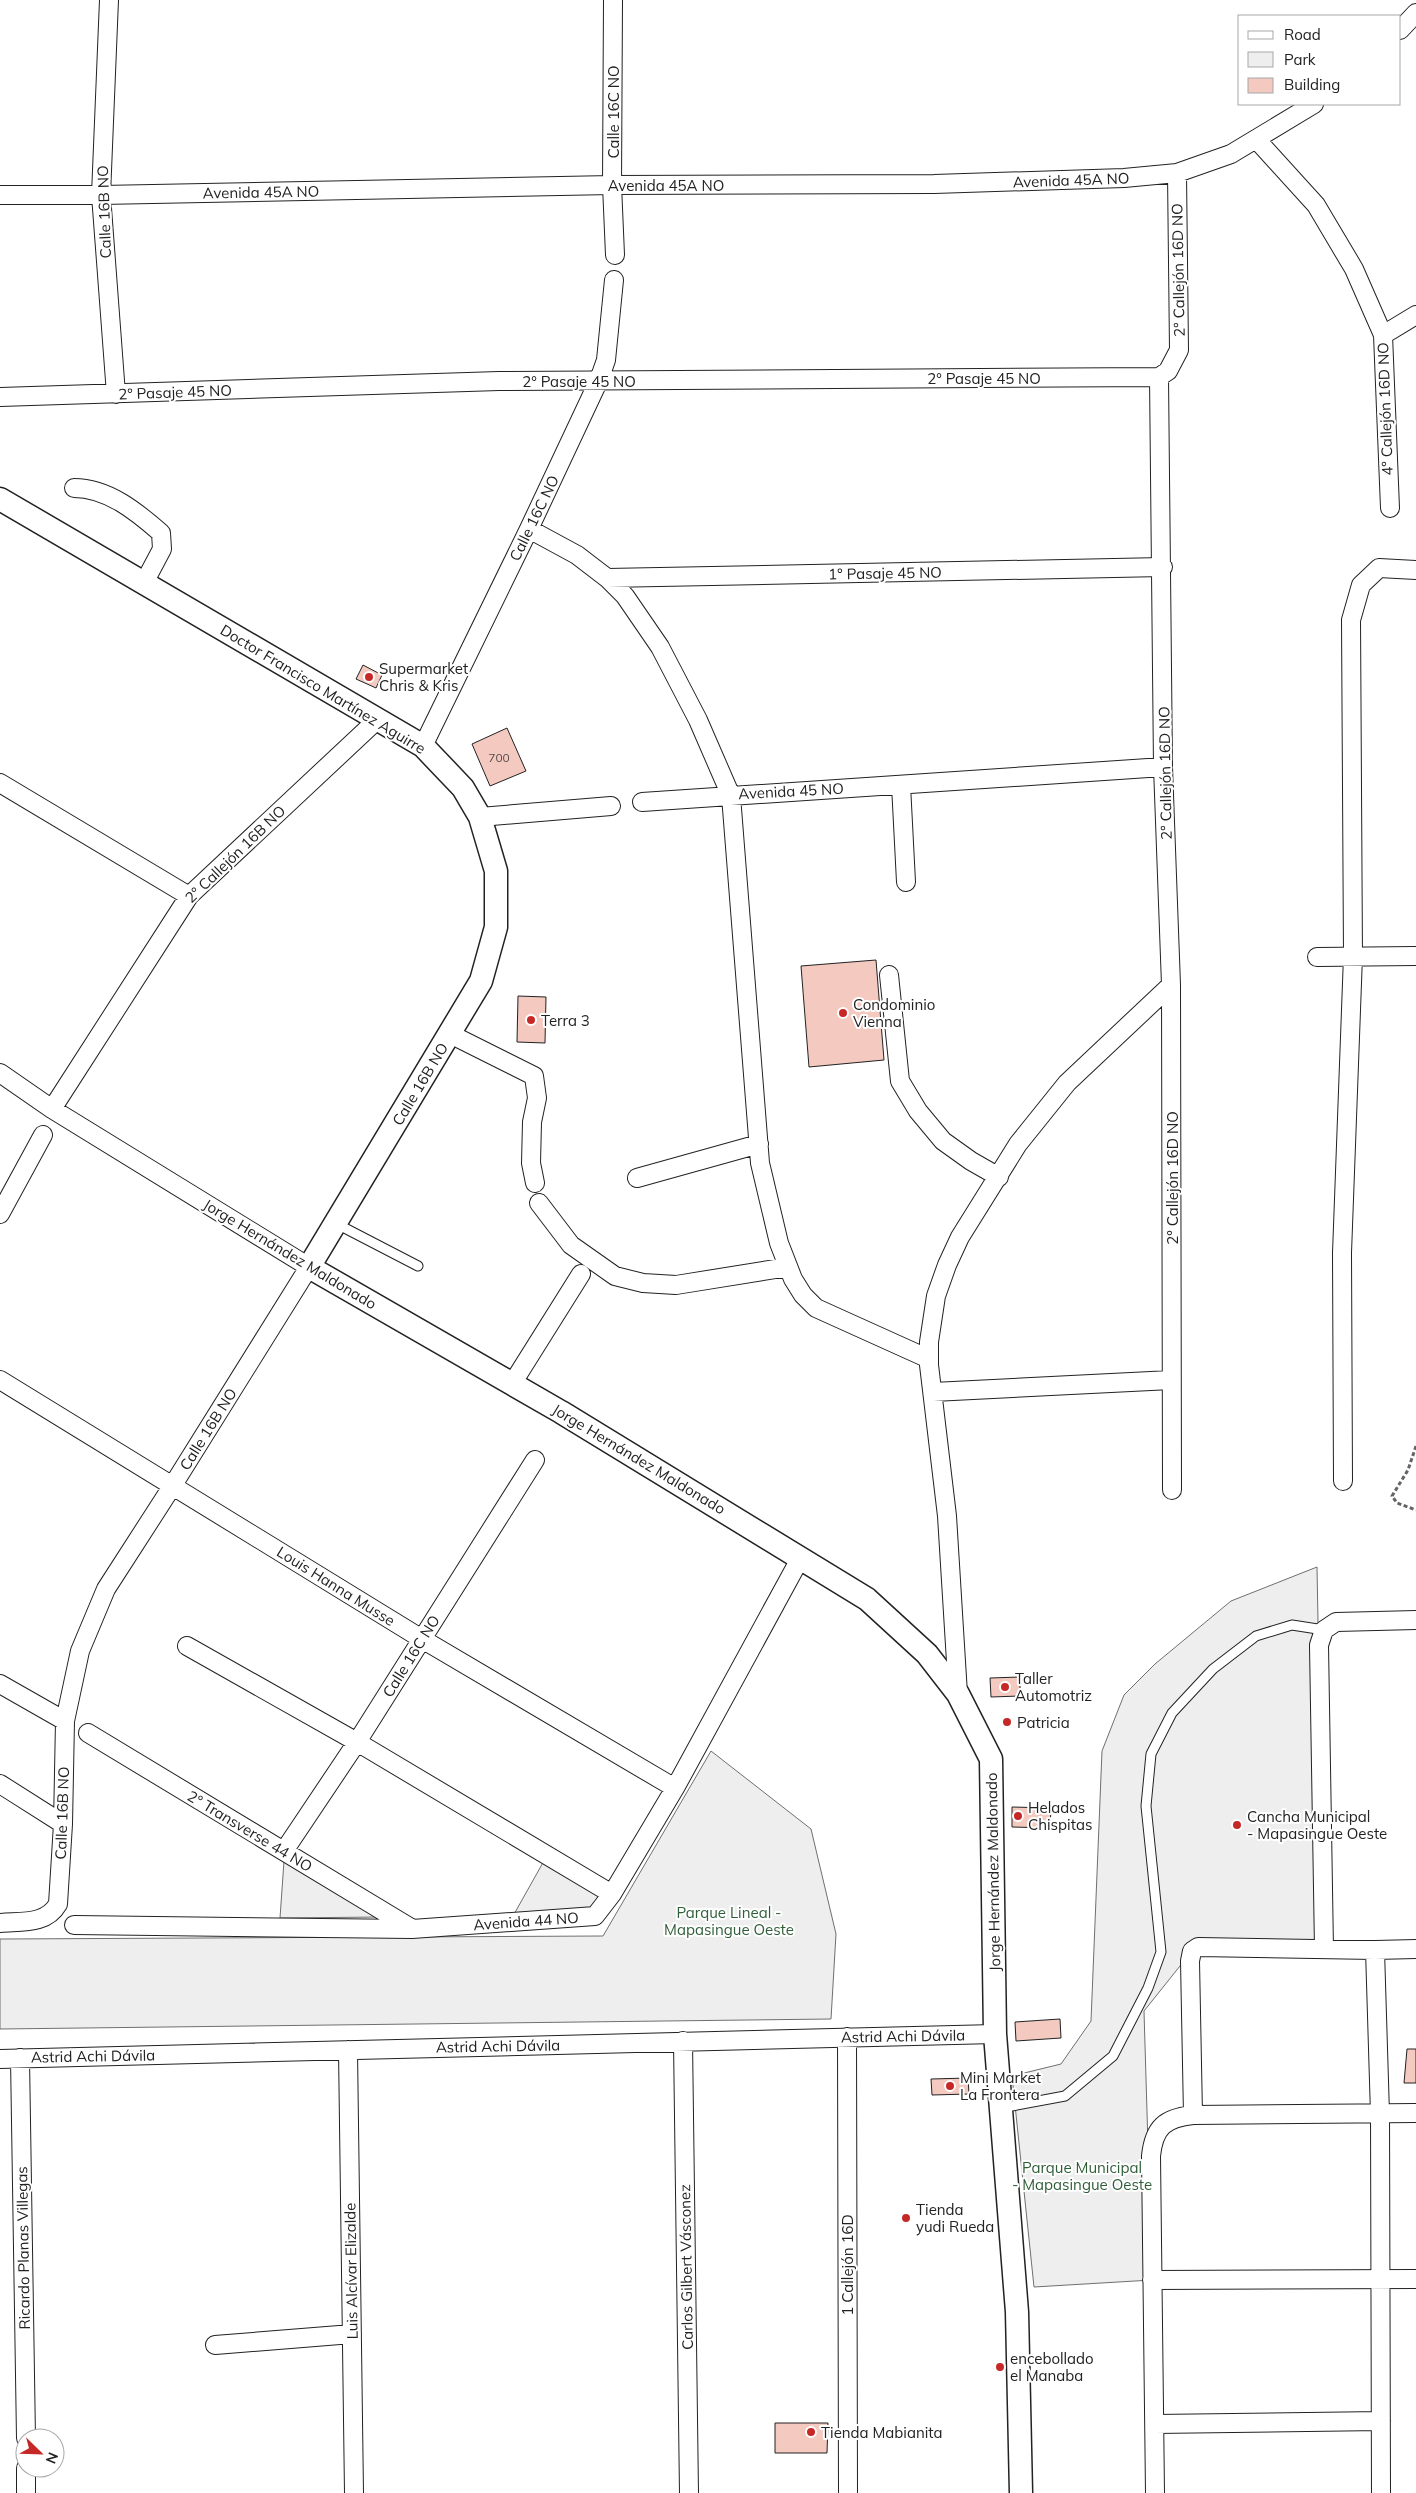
<svg xmlns="http://www.w3.org/2000/svg" width="1416" height="2493" font-family="Mulish,sans-serif">
<style>
.green{fill:#eee;stroke:#6f6f6f}
.building{fill:#f3c9c0;stroke:#222}
.lines{fill:none;stroke-linecap:round;stroke-linejoin:round}
.service-casing{stroke:#222;stroke-width:11}
.minor-casing{stroke:#222;stroke-width:20}
.tertiary-casing{stroke:#222;stroke-width:25}
.path{stroke:#646464;stroke-width:3;stroke-dasharray:4 2.5;stroke-linecap:butt}
.service{stroke:#fff;stroke-width:9}
.minor{stroke:#fff;stroke-width:18}
.tertiary{stroke:#fff;stroke-width:22}
.poi-dot{fill:#c62828;stroke:#fff;stroke-width:2}
.labels{text-anchor:middle;dominant-baseline:central;stroke-width:4;stroke-linejoin:round;paint-order:stroke}
.number-label{font-size:12px;fill:#564c4a}
.street-label{font-size:15px;fill:#222;stroke:#fff}
.poi-label{font-size:15px;fill:#222;stroke:#fff;text-anchor:start}
.park-label{font-size:15px;fill:#2f5e38;stroke:#fff}
</style>
<rect width="100%" height="100%" fill="#fff"/>
<path class="green" d="M1317 1567 1324 1949 1192 1951 1144 2011 1152 2280 1034 2287 1012 2076 1061 2064 1091 2021 1102 1751 1124 1695 1155 1664 1231 1601Z
M711 1751 811 1829 836 1934 831 2019 0 2029V1939L603 1936Z
M545 1859 602 1894 593 1911 513 1916Z
M284 1861 382 1917 280 1918Z"/>
<path class="building" d="M363 665 382 675 376 688 356 679Z
M507 728 526 771 490 786 472 744Z
M876 960 884 1060 809 1067 801 966Z
M518 996 546 997 545 1043 517 1042Z
M1020 1677V1696L991 1697 990 1678Z
M1012 1807 1051 1808 1050 1828 1012 1827Z
M1060 2019 1061 2038 1016 2041 1015 2022Z
M1407 2049H1416V2083H1404Z
M968 2078 969 2094 932 2095 931 2079Z
M775 2423H828L827 2453H775Z"/>
<g class="lines">
<g class="service-casing">
<path id="service" d="M335 1223 418 1266
M1001 2108 1065 2096 1113 2056 1148 1988 1161 1952 1146 1806 1151 1754 1172 1713 1213 1669 1256 1636 1292 1625 1324 1630"/>
</g>
<g class="minor-casing">
<path id="minor" d="M109 0 101 195 116 394
M613 0 612 185 615 255
M1400 30 1416 13
M1256 139 1316 205 1354 269 1383 335 1390 508
M0 195H101L612 185 934 184 1124 178 1177 173 1231 154 1314 104
M1383 335 1416 315
M0 397 499 381 1159 377
M74 488C108 488 137 512 161 533L162 549 144 583
M529 529 577 555 607 578 625 596 660 647 698 720 731 796 760 1163 779 1243 793 1279 803 1295 816 1308 929 1359
M607 578 1163 567
M423 746 529 529 599 380 606 360 614 280
M0 783 189 896
M901 785 906 882
M642 802 1163 767
M480 817 611 806
M1317 957 1416 956
M889 975 900 1081 918 1111 943 1141 971 1161 999 1177
M450 1034 534 1076 537 1098 532 1122 531 1163 535 1183
M0 1073 52 1109 309 1267 173 1485 106 1589 80 1651 65 1721 63 1824 58 1904C46 1925 21 1921 0 1923
M52 1109 189 896 378 719
M637 1178 759 1144
M539 1203 571 1245 615 1276 643 1283 676 1285 788 1267
M0 1214 43 1135
M0 1380 422 1639 675 1788
M512 1384 581 1274
M933 1392 1171 1380
M1343 1481 1342 1253 1353 956 1351 620 1361 585 1379 568 1416 570
M1172 1490 1171 985 1163 767 1159 377 1168 371 1179 350 1177 173
M187 1646 357 1742 612 1894
M0 1684 65 1721
M958 1694 947 1516 929 1365V1342L936 1296 947 1265 960 1237 1018 1144 1067 1083 1171 985
M88 1733 411 1928
M0 1784 63 1824
M284 1851 357 1742 535 1460
M74 1925 412 1929 595 1916 612 1894 675 1788 801 1557
M1324 1949 1319 1645 1324 1630 1336 1622 1416 1620
M1375 1950 1416 1949
M847 2037 848 2493
M683 2041 689 2493
M348 2050 354 2493
M20 2058 26 2438
M0 2059 995 2034
M1193 2115 1190 1961 1192 1951 1198 1947 1375 1950 1380 2114 1381 2493
M1152 2280 1416 2279
M215 2345 352 2334
M1155 2424 1381 2421
M26 2468V2493
M1155 2493 1151 2156C1154 2127 1165 2118 1193 2115L1416 2113"/>
</g>
<g class="tertiary-casing">
<path id="tertiary" d="M0 499 423 746 463 788 480 817 496 871V927L481 981 309 1267 561 1412 867 1599 927 1654 958 1694 991 1759 995 2034 1017 2312 1021 2493"/>
</g>
<path class="path" d="M1416 1446 1408 1470 1392 1496 1397 1503 1416 1510"/>
<use href="#service" class="service"/>
<use href="#minor" class="minor"/>
<use href="#tertiary" class="tertiary"/>
</g>
<g class="poi-dot">
<circle cx="369" cy="677" r="5"/>
<circle cx="843" cy="1013" r="5"/>
<circle cx="531" cy="1020" r="5"/>
<circle cx="1005" cy="1687" r="5"/>
<circle cx="1007" cy="1722" r="5"/>
<circle cx="1018" cy="1816" r="5"/>
<circle cx="1237" cy="1825" r="5"/>
<circle cx="950" cy="2086" r="5"/>
<circle cx="906" cy="2218" r="5"/>
<circle cx="1000" cy="2367" r="5"/>
<circle cx="811" cy="2432" r="5"/>
</g>
<g class="labels">
<g class="number-label">
<text x="499" y="757">700</text>
</g>
<g class="street-label">
<text transform="translate(613 112) rotate(-90)">Calle 16C NO</text>
<text transform="translate(1071 180) rotate(-2)">Avenida 45A NO</text>
<text x="666" y="185">Avenida 45A NO</text>
<text transform="translate(261 192) rotate(-1)">Avenida 45A NO</text>
<text transform="translate(104 212) rotate(-92)">Calle 16B NO</text>
<text transform="translate(1178 270) rotate(-91)">2° Callejón 16D NO</text>
<text x="984" y="378">2° Pasaje 45 NO</text>
<text x="579" y="381">2° Pasaje 45 NO</text>
<text transform="translate(175 392) rotate(-2)">2° Pasaje 45 NO</text>
<text transform="translate(1385 409) rotate(-92)">4° Callejón 16D NO</text>
<text transform="translate(534 518) rotate(-64)">Calle 16C NO</text>
<text transform="translate(885 573) rotate(-1)">1° Pasaje 45 NO</text>
<text transform="translate(323 689) rotate(31)">Doctor Francisco Martínez Aguirre</text>
<text transform="translate(1165 773) rotate(-91)">2° Callejón 16D NO</text>
<text transform="translate(791 791) rotate(-3)">Avenida 45 NO</text>
<text transform="translate(235 854) rotate(-44)">2° Callejón 16B NO</text>
<text transform="translate(420 1084) rotate(-59)">Calle 16B NO</text>
<text transform="translate(1172 1178) rotate(-90)">2° Callejón 16D NO</text>
<text transform="translate(290 1254) rotate(31)">Jorge Hernández Maldonado</text>
<text transform="translate(208 1429) rotate(-58)">Calle 16B NO</text>
<text transform="translate(639 1459) rotate(31)">Jorge Hernández Maldonado</text>
<text transform="translate(336 1586) rotate(32)">Louis Hanna Musse</text>
<text transform="translate(411 1656) rotate(-58)">Calle 16C NO</text>
<text transform="translate(62 1813) rotate(-88)">Calle 16B NO</text>
<text transform="translate(250 1831) rotate(31)">2° Transverse 44 NO</text>
<text transform="translate(993 1872) rotate(-91)">Jorge Hernández Maldonado</text>
<text transform="translate(526 1921) rotate(-4)">Avenida 44 NO</text>
<text transform="translate(903 2036) rotate(-1)">Astrid Achi Dávila</text>
<text transform="translate(498 2046) rotate(-1)">Astrid Achi Dávila</text>
<text transform="translate(93 2056) rotate(-1)">Astrid Achi Dávila</text>
<text transform="translate(23 2248) rotate(-91)">Ricardo Planas Villegas</text>
<text transform="translate(847 2265) rotate(-90)">1 Callejón 16D</text>
<text transform="translate(686 2267) rotate(-91)">Carlos Gilbert Vásconez</text>
<text transform="translate(351 2271) rotate(-91)">Luis Alcívar Elizalde</text>
</g>
<g class="poi-label">
<text x="379" y="668">Supermarket<tspan x="379" dy="17">Chris &amp; Kris</tspan></text>
<text x="853" y="1004">Condominio<tspan x="853" dy="17">Vienna</tspan></text>
<text x="541" y="1020">Terra 3</text>
<text x="1015" y="1678">Taller<tspan x="1015" dy="17">Automotriz</tspan></text>
<text x="1017" y="1722">Patricia</text>
<text x="1028" y="1807">Helados<tspan x="1028" dy="17">Chispitas</tspan></text>
<text x="1247" y="1816">Cancha Municipal<tspan x="1247" dy="17">- Mapasingue Oeste</tspan></text>
<text x="960" y="2077">Mini Market<tspan x="960" dy="17">La Frontera</tspan></text>
<text x="916" y="2209">Tienda<tspan x="916" dy="17">yudi Rueda</tspan></text>
<text x="1010" y="2358">encebollado<tspan x="1010" dy="17">el Manaba</tspan></text>
<text x="821" y="2432">Tienda Mabianita</text>
</g>
<g class="park-label">
<text x="729" y="1912">Parque Lineal -<tspan x="729" dy="17">Mapasingue Oeste</tspan></text>
<text x="1082" y="2167">Parque Municipal<tspan x="1082" dy="17">- Mapasingue Oeste</tspan></text>
</g>
</g>
<rect x="1238" y="15" width="162" height="90" fill="#ffffff" stroke="#a7a7a7"/>
<rect x="1248" y="31" width="25" height="8" fill="#ffffff" stroke="#a7a7a7"/>
<text x="1284" y="40" font-size="15" fill="#222222">Road</text>
<rect x="1248" y="52" width="25" height="15" fill="#eeeeee" stroke="#a7a7a7"/>
<text x="1284" y="65" font-size="15" fill="#222222">Park</text>
<rect x="1248" y="78" width="25" height="15" fill="#f3c9c0" stroke="#a7a7a7"/>
<text x="1284" y="90" font-size="15" fill="#222222">Building</text>
<g transform="translate(40 2453) rotate(113)"><circle r="24" fill="#ffffff" stroke="#a7a7a7"/>
<path d="M0-4L9 19L0 12L-9 19Z" fill="#c62828"/>
<text y="-8" font-size="14" font-weight="bold" text-anchor="middle" fill="#222222">N</text>
</g>
</svg>
